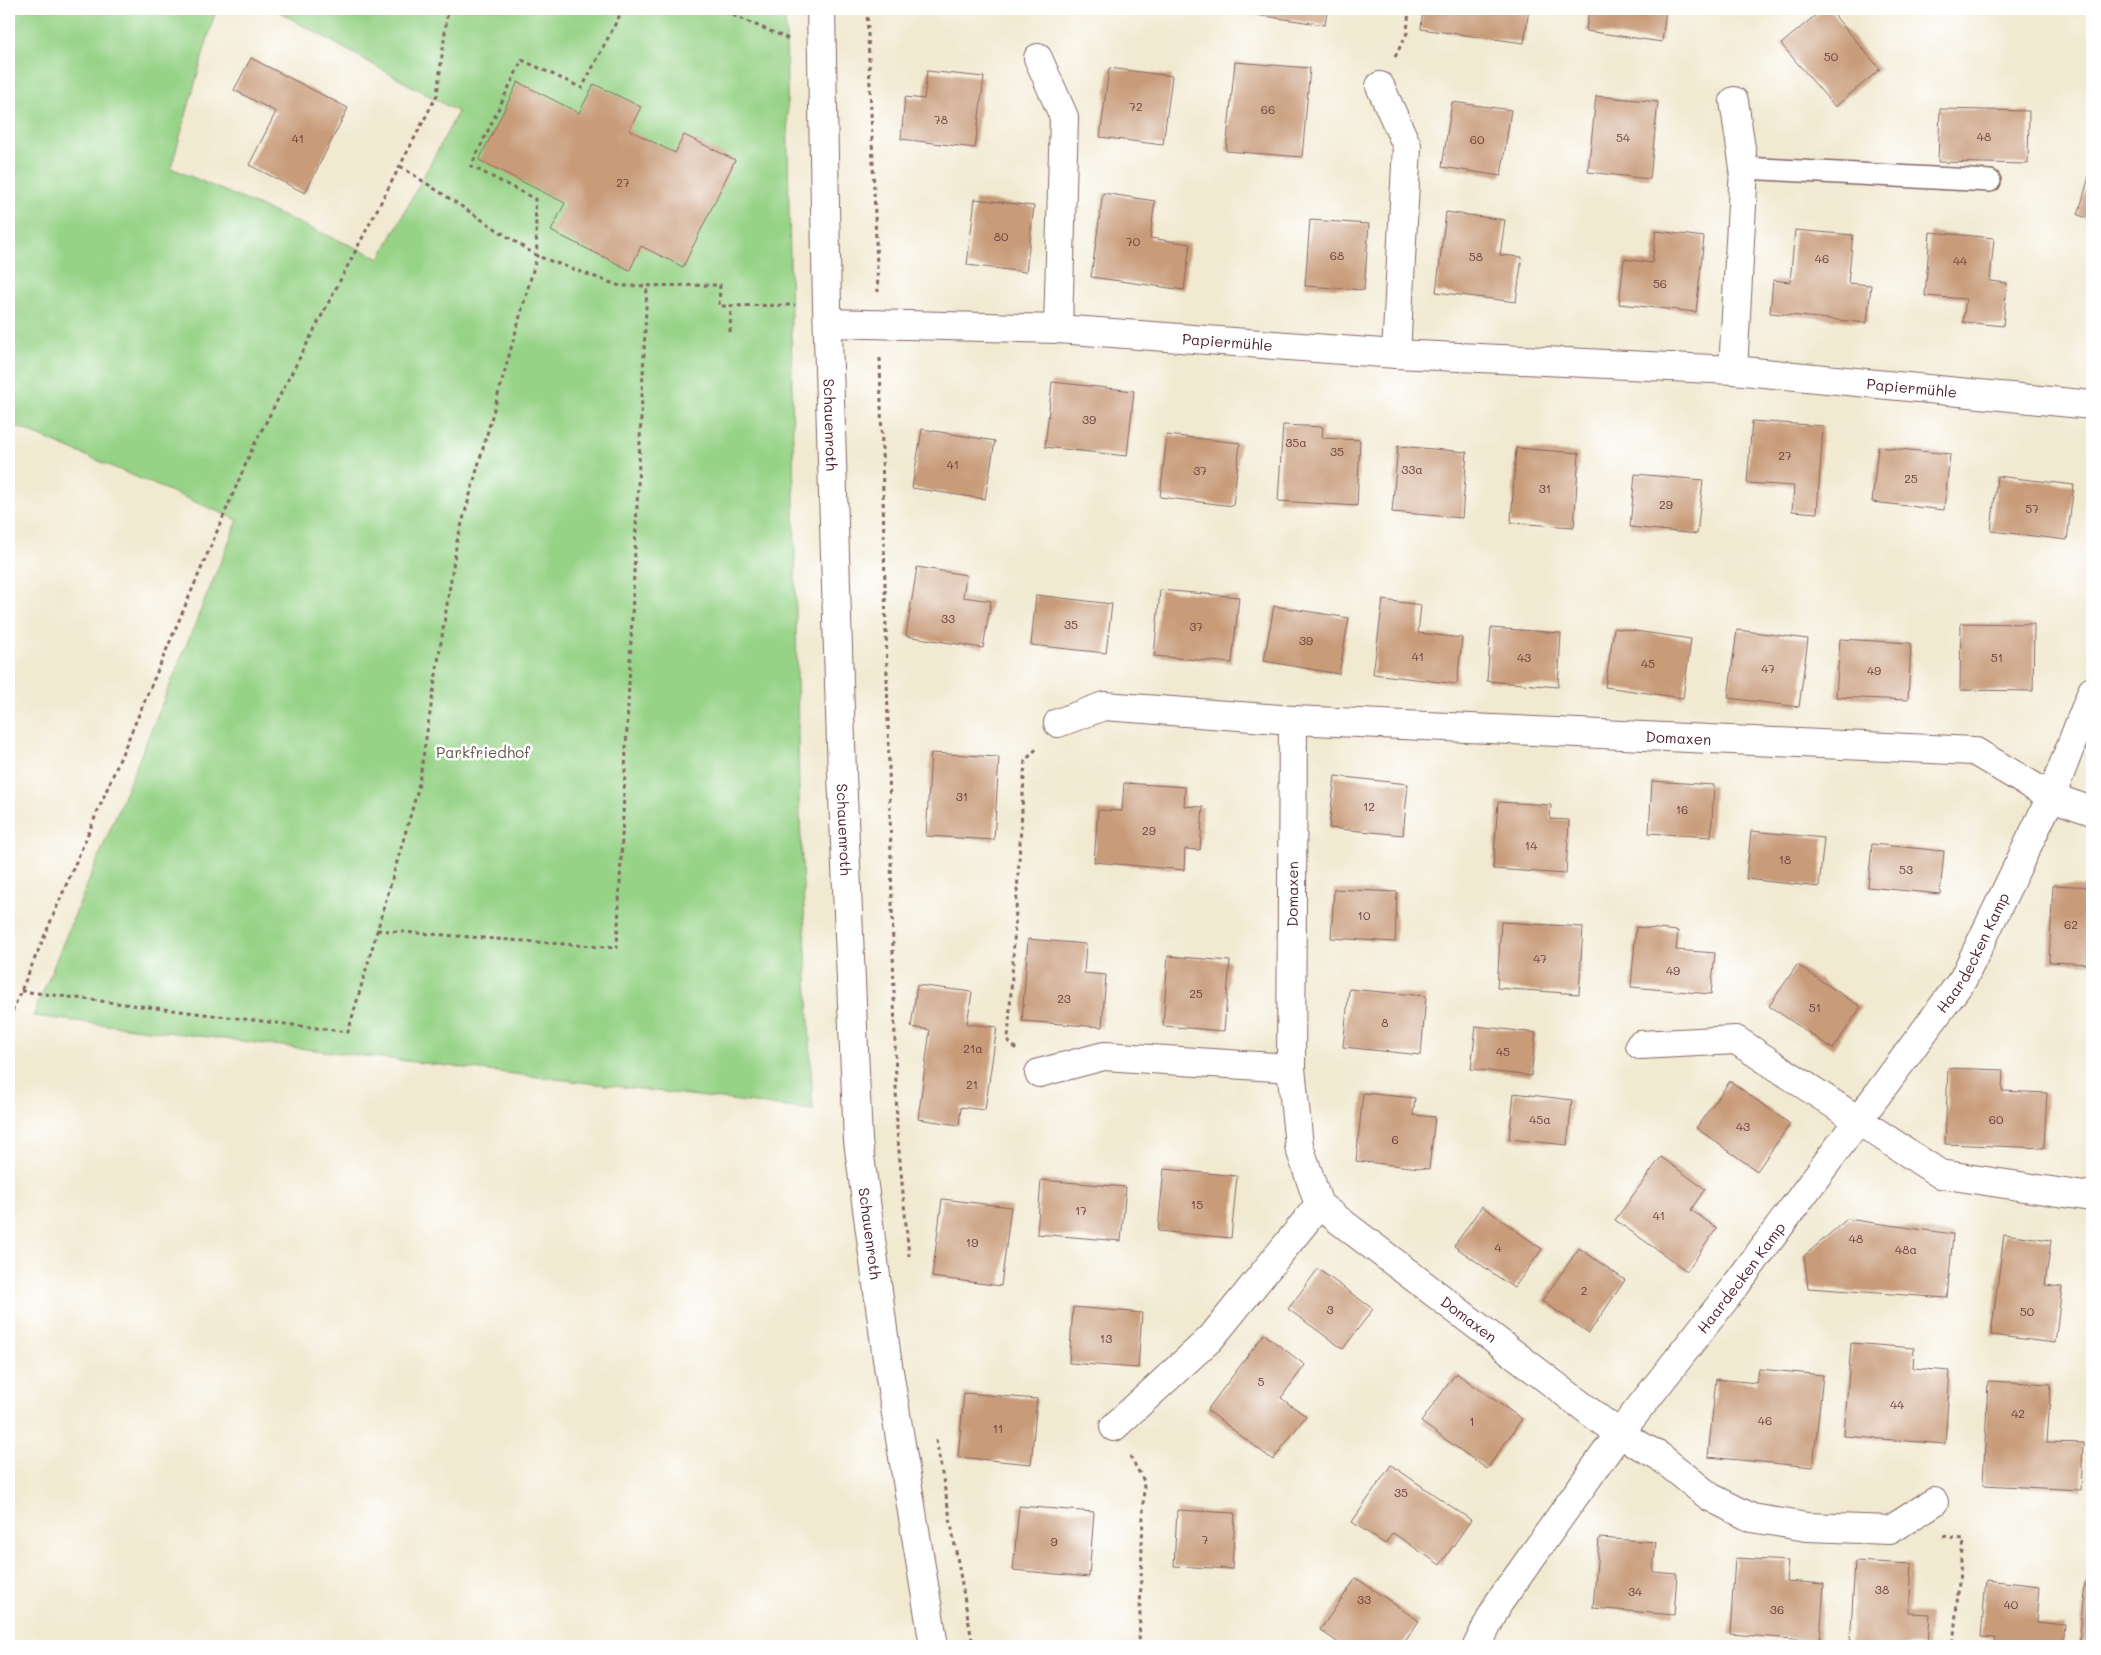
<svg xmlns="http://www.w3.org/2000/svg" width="2101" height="1655" font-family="Mali,sans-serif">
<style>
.green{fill:#97d387;stroke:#707959}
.building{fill:#c89b79}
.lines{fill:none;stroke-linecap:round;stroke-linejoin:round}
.service-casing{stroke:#846665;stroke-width:24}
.minor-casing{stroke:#846665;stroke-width:30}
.path{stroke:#846665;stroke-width:3;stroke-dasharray:4 4;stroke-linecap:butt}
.service{stroke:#fff;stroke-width:21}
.minor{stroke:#fff;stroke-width:28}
.labels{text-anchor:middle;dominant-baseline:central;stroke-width:5;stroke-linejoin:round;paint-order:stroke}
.number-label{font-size:12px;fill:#6a3e3e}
.street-label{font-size:15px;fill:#4a1f2b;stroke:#fff}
.park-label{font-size:15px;fill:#615547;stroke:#fff}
</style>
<rect width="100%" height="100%" fill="#fff"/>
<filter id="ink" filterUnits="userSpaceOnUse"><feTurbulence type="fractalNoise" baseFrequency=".02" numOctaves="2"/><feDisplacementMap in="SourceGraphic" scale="10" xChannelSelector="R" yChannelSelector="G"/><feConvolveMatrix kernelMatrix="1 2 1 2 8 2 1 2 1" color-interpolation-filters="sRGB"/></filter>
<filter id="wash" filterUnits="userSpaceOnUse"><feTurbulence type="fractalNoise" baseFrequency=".0096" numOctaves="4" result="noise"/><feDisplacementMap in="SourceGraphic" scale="20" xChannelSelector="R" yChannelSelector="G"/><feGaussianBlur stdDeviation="1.12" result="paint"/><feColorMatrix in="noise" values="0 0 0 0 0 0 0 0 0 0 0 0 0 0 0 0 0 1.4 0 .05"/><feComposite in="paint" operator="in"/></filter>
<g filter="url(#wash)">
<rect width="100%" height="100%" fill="#f1e9d0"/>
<path class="green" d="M9 9H216L171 168 380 258 458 112 274 9H784L786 30 799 795 813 1110 33 1016 238 520 9 423Z"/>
<g id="blocks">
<path class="building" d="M1245 9H1327L1325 25 1244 13Z
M1423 9H1529L1524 43 1421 29Z
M1589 9H1666L1662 42 1586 31Z
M1823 9H1829L1880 69 1835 107 1781 44Z
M251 58 348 108 305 193 249 165 276 112 234 90Z
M1235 62 1310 68 1302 157 1226 151Z
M1109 68 1172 76 1163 145 1100 137Z
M927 71 984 77 975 148 901 139 905 97 924 99Z
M518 82 579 113 594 84 641 107 629 130 675 153 684 135 735 160 683 267 641 246 630 270 551 231 565 203 479 160Z
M1596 96 1658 102 1650 179 1588 172Z
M1452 102 1511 110 1501 176 1442 167Z
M1940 109 2029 111 2028 164 1938 162Z
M2092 166V219L2078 215Z
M1103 193 1155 201 1150 238 1190 244 1184 290 1091 277Z
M975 199 1034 206 1026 272 967 265Z
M1446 212 1505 220 1500 255 1522 257 1516 302 1436 292Z
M1310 220 1369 224 1364 290 1305 286Z
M1795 230 1853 235 1848 283 1871 285 1867 323 1770 313 1773 280 1790 282Z
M1656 231 1704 237 1696 312 1619 304 1624 259 1652 263Z
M1930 232 1994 238 1990 281 2007 283 2003 326 1963 322 1966 299 1925 296Z
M1052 382 1134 391 1127 456 1045 447Z
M1752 421 1823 426 1817 513 1792 511 1794 486 1747 483Z
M1283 425 1323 427 1322 438 1360 440 1357 506 1278 501Z
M922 429 995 441 985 499 912 488Z
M1167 435 1240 443 1233 506 1160 497Z
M1398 446 1467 452 1462 518 1392 512Z
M1878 447 1950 454 1944 510 1872 502Z
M1516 448 1579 453 1574 527 1511 523Z
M1635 474 1703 480 1697 534 1630 527Z
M1997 476 2074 485 2067 540 1991 531Z
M917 567 966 575 963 597 991 601 983 648 906 636Z
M1160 590 1239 597 1232 663 1154 656Z
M1036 595 1112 604 1106 653 1031 645Z
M1383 600 1421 605 1418 633 1462 638 1457 684 1373 674Z
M1274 606 1349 618 1339 674 1264 661Z
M1961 623 2034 624 2033 691 1960 690Z
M1491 628 1561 633 1558 687 1487 681Z
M1614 628 1691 639 1683 698 1605 687Z
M1737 630 1808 639 1799 707 1728 698Z
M1840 639 1911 643 1908 700 1836 697Z
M931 753 999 757 994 840 926 836Z
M1335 776 1408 784 1403 835 1329 828Z
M1652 781 1714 785 1711 837 1649 833Z
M1124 783 1185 787 1184 806 1203 807 1200 850 1185 849 1184 870 1094 862 1098 810 1122 811Z
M1498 802 1551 805 1550 819 1569 820 1566 874 1493 869Z
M1751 831 1824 838 1819 887 1746 879Z
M1872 844 1944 851 1940 894 1868 887Z
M2053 885 2092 887V964L2049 962Z
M1334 889 1397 892 1395 942 1331 938Z
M1501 922 1583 927 1579 994 1497 988Z
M1636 927 1678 931 1676 950 1715 953 1711 994 1631 987Z
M1028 939 1086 944 1084 973 1106 975 1102 1027 1022 1021Z
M1168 956 1230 961 1224 1031 1163 1026Z
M1797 965 1861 1007 1833 1049 1769 1006Z
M917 985 972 992 967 1024 997 1027 985 1110 961 1107 959 1125 918 1119 930 1030 911 1027Z
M1349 989 1426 996 1421 1055 1343 1047Z
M1476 1026 1536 1033 1531 1076 1471 1069Z
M1948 1068 2003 1070 2002 1091 2047 1093 2044 1148 1945 1144Z
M1730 1081 1790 1124 1757 1171 1696 1128Z
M2091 1081H2092V1102H2089Z
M1363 1093 1415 1098 1413 1115 1435 1117 1429 1169 1356 1161Z
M1514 1093 1572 1100 1567 1145 1509 1139Z
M1661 1157 1705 1189 1691 1210 1717 1228 1687 1271 1615 1220Z
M1164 1169 1237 1176 1231 1238 1158 1231Z
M1041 1180 1126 1187 1121 1241 1037 1234Z
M942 1199 1011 1207 1001 1286 932 1277Z
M1482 1206 1542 1249 1514 1288 1454 1246Z
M1847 1219 1953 1234 1947 1298 1808 1288 1804 1256Z
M2004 1234 2051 1240 2045 1285 2062 1287 2055 1343 1991 1335Z
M1579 1248 1625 1280 1589 1333 1542 1301Z
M1318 1269 1373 1309 1343 1349 1288 1309Z
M1073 1307 1142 1313 1138 1368 1069 1363Z
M1264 1334 1305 1365 1281 1398 1306 1416 1273 1460 1207 1410Z
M1851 1343 1914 1348 1913 1368 1950 1371 1945 1444 1844 1436Z
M1759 1369 1823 1375 1813 1467 1708 1457 1716 1379 1757 1383Z
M1456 1373 1522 1419 1487 1469 1421 1422Z
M1988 1381 2051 1384 2047 1442 2083 1443 2081 1490 1983 1485Z
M964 1393 1037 1399 1031 1464 958 1457Z
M1391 1465 1471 1520 1440 1565 1393 1533 1385 1544 1352 1522Z
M1019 1506 1094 1512 1089 1577 1013 1570Z
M1177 1510 1235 1513 1232 1569 1174 1566Z
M1599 1538 1656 1542 1653 1572 1677 1574 1674 1615 1593 1608Z
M1735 1558 1788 1561 1786 1581 1824 1584 1820 1641 1730 1634Z
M1855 1561 1912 1564 1909 1613 1930 1614 1928 1646H1850Z
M1356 1578 1419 1621 1401 1646H1343L1320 1630Z
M1986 1580 2040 1586 2037 1622 2065 1625 2063 1646H1994L1995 1638 1981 1637Z
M2085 1583H2092V1643L2079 1642Z"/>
</g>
</g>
<g filter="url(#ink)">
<use href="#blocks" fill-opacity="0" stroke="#846665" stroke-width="1"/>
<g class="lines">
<g class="service-casing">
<path id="service" d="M1744 168 1990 181"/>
</g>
<g class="minor-casing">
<g id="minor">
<path id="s1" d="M821 9 827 305 842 774 858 1141 887 1359 934 1646"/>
<path d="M1038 58 1064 117 1058 329"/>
<path d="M1380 86 1407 146 1396 354"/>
<path id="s2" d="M828 323 1058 329 1396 354 1733 370 2092 405"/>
<path d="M1733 370 1744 168 1734 101"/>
<path d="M1058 723 1104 706 1293 720"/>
<path d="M1640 1045 1736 1040 1940 1174 2084 1196 2092 1194"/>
<path d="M1039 1073 1104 1056 1291 1068"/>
<path d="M1114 1427 1211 1338 1319 1205"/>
<path id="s3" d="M1934 1502 1890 1530 1807 1527 1752 1518 1710 1497 1659 1456 1619 1434 1319 1205 1299 1146 1291 1068 1293 720 1974 751 2051 797 2092 811"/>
<path id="s4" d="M1477 1646 1498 1604 1619 1434 1736 1285 1963 979 2051 797 2092 691"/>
</g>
</g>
<path class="path" d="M718 9 789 39
M867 9 878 292
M1395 57 1407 33 1409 9
M400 166 537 256 620 286 720 285 719 306 795 305
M730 332 731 306
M880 358 897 1130 909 1256
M377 930 617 948 647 286
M21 991 348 1032 418 789 457 541 537 256 535 199 471 166 522 60 582 88 623 9
M9 1019 253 447 437 95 448 9
M1016 1049 1008 1041 1025 761 1038 747
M936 1440 973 1646
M1130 1456 1144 1481 1139 1646
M1943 1536 1963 1539 1953 1646"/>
<use href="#service" class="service"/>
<use href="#minor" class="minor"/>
</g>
</g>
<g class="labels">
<g class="number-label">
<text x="1831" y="56">50</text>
<text x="1136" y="106">72</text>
<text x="1268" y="109">66</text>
<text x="941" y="119">78</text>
<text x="1984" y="136">48</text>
<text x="1623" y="137">54</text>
<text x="298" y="138">41</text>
<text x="1477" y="139">60</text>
<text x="623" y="182">27</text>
<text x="1001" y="236">80</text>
<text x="1133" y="241">70</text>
<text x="1337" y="255">68</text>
<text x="1476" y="256">58</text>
<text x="1822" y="258">46</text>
<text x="1960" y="260">44</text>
<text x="1660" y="283">56</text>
<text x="1089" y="419">39</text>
<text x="1296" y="442">35a</text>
<text x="1337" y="451">35</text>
<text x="1785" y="455">27</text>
<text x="953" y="464">41</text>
<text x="1412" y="469">33a</text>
<text x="1200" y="470">37</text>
<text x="1911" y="478">25</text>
<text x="1545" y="488">31</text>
<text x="1666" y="504">29</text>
<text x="2032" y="508">57</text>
<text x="948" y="618">33</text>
<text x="1071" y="624">35</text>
<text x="1196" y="626">37</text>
<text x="1306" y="640">39</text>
<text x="1418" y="656">41</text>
<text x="1524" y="657">43</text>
<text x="1997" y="657">51</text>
<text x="1648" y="663">45</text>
<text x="1768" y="668">47</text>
<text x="1874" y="670">49</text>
<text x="962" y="796">31</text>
<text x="1369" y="806">12</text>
<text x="1682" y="809">16</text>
<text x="1149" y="830">29</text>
<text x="1531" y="845">14</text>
<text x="1785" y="859">18</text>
<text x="1906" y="869">53</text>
<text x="1364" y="915">10</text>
<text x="2071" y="924">62</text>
<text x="1540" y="958">47</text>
<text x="1673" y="970">49</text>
<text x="1196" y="993">25</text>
<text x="1064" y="998">23</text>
<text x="1815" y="1007">51</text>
<text x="1385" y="1022">8</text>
<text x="973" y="1048">21a</text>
<text x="1503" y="1051">45</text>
<text x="972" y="1084">21</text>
<text x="1540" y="1119">45a</text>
<text x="1996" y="1119">60</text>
<text x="1743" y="1126">43</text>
<text x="1395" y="1139">6</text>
<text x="1197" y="1204">15</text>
<text x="1081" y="1210">17</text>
<text x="1659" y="1215">41</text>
<text x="1856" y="1238">48</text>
<text x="972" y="1242">19</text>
<text x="1498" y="1247">4</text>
<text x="1906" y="1249">48a</text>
<text x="1584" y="1290">2</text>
<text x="1330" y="1309">3</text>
<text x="2027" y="1311">50</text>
<text x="1106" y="1338">13</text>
<text x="1261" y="1381">5</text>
<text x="1897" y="1404">44</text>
<text x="2018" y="1413">42</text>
<text x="1765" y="1420">46</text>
<text x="1472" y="1421">1</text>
<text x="998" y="1428">11</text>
<text x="1401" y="1492">35</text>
<text x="1205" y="1539">7</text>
<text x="1054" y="1541">9</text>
<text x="1882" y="1589">38</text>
<text x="1635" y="1591">34</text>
<text x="1364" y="1599">33</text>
<text x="2011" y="1604">40</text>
<text x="1777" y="1609">36</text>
</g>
<g class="street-label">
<text stroke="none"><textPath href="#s2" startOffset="400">Papiermühle</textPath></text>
<text stroke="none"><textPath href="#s2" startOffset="1086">Papiermühle</textPath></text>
<text stroke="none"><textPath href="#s1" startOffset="416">Schauenroth</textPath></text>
<text stroke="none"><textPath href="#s3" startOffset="1601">Domaxen</textPath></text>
<text stroke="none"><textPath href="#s1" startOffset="821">Schauenroth</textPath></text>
<text stroke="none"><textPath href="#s3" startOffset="1041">Domaxen</textPath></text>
<text stroke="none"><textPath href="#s4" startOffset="854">Haardecken Kamp</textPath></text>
<text stroke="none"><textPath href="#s1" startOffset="1226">Schauenroth</textPath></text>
<text stroke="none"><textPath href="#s4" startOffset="454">Haardecken Kamp</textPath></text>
<text transform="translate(1469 1319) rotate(37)">Domaxen</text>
</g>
<g class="park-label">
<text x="483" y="752">Parkfriedhof</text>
</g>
</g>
<rect width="2101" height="1655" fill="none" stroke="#fff" stroke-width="30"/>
</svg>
